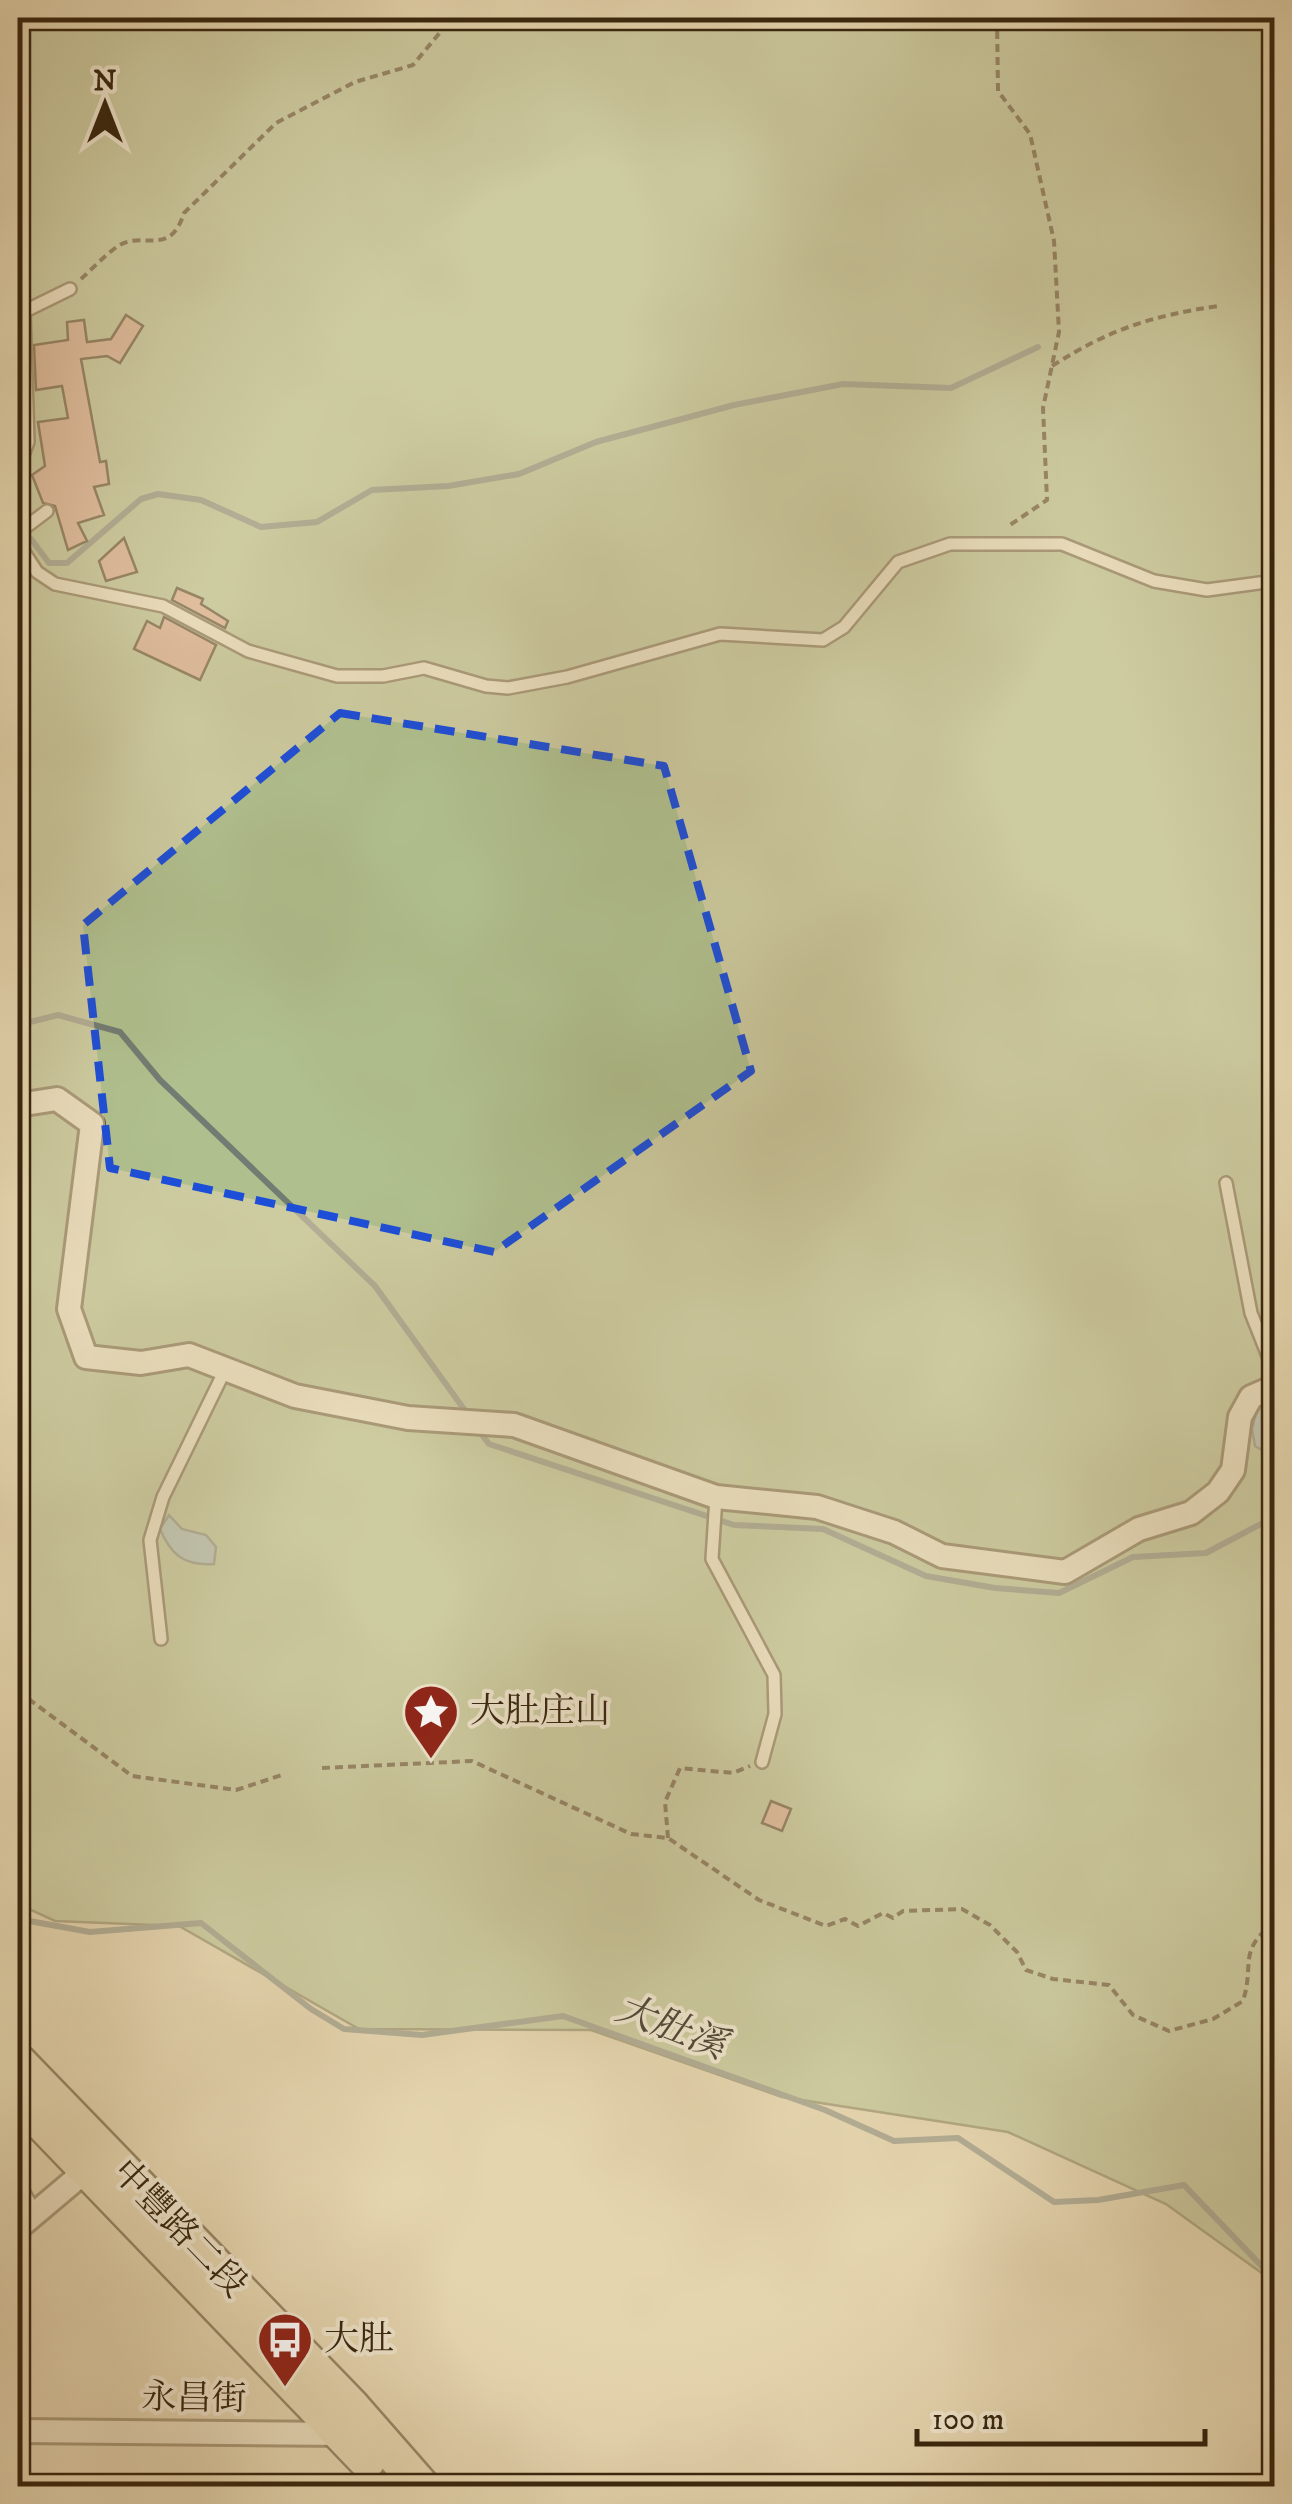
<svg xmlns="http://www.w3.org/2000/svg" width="1292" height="2504" viewBox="0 0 1292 2504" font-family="'IM FELL DW Pica','Noto Serif TC',serif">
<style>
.green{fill:#b0bf8e;stroke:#74724e;stroke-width:2.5}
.water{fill:#9bb6b6;stroke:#737c73;stroke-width:2.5}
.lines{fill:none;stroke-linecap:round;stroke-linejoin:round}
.stream{stroke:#737c73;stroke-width:6}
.building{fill:#d7a087;stroke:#38260e;stroke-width:2.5}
.lane-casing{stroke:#635236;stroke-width:16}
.street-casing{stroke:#635236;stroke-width:28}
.primary-casing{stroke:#38260e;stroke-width:40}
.path{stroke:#38260e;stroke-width:4;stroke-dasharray:8 5;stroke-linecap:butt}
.lane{stroke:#eee4cb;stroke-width:11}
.street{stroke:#eee4cb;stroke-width:22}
.primary{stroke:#e5d6af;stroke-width:35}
.marked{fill:none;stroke:#1d4ed8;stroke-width:8;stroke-dasharray:20 12;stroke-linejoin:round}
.labels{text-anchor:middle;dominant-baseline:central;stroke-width:8;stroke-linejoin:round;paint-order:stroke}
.poi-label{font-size:35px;fill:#38260e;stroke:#eee4cb;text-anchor:start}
.street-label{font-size:35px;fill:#38260e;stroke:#eee4cb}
.water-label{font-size:38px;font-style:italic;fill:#514a38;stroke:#eee4cb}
</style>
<rect width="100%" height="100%" fill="#e5d6af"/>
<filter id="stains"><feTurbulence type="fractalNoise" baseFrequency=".002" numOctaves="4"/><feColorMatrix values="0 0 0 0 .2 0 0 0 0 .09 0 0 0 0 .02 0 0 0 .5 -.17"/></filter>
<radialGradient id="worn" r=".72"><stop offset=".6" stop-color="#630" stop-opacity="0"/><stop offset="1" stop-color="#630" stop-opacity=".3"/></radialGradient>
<path class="green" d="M18,18H1274V2282L1166,2204L1008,2132L782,2097L591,2030L359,2029L179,1926L55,1921L18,1904Z"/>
<g class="water">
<path d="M1274,1397V1457L1255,1446L1252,1429L1257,1409Z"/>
<path d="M169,1515L182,1529L206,1535L216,1547L214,1564C184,1566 171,1555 160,1529Z"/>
</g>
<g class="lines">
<g class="stream">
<path d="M31,539L49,563H67L141,499L158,494L201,500L261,527L317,522L372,490L448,486L519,474L596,442L734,405L843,384L951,388L1038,347"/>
<path d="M18,1025L58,1015L120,1032L160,1080L375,1286L469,1416"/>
<path d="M479,1431L489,1444L734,1525L823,1529L926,1576L995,1588L1059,1593L1133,1557L1206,1553L1274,1517"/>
<path d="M18,1919L90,1932L201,1923L311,2009L344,2029L422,2035L563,2016L825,2110L894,2141L958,2138L1054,2202L1098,2200L1184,2185L1274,2279"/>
</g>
</g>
<g class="building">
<path d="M126,315L143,326L120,363L107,356L81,359L100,462L106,461L109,484L94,487L104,515L78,523L87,541L68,550L55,506L43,503L32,475L45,466L38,422L68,418L62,386L36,390L34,345L68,340L67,322L84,320L87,342L111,339Z"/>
<path d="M124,538L137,572L106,581L99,561Z"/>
<path d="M177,588L203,599L201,604L228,621L225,628L172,600Z"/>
<path d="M164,617L216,645L200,680L134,649L147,621L160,628Z"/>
<path d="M771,1801L791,1809L782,1831L762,1823Z"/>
</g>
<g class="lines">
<g class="lane-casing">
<g id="lane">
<path d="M21,313L70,289"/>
<path d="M18,468L28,442L24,312"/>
<path d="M18,533L47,511"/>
<path d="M18,543L37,572L55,584L163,606L248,651L337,676H383L424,668L486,686L508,688L567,677L720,634L823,640L844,627L898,562L950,544H1062L1154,581L1207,590L1274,581"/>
<path d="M1226,1183L1251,1313L1274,1371"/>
<path d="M716,1497L712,1559L774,1675L775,1714L762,1762"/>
<path d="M161,1639L150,1540L163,1497L226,1368"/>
<path d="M18,2182L36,2214"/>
</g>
</g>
<g class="street-casing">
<g id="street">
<path d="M18,1105L57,1099L92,1124L69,1309L86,1357L141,1363L189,1355L295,1396L408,1418L514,1425L716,1497L817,1507L894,1532L942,1556L1065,1572L1139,1529L1191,1513L1218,1492L1233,1470L1240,1417L1251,1397L1274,1387"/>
<path d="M18,2228L95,2163"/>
<path d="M18,2431L348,2434"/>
</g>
</g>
<g class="primary-casing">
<g id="primary">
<path d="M18,2062L351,2406L421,2486"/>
<path d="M18,2098L367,2461"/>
</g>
</g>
<g class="path">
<path d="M997,18L998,91L1030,134L1054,241L1059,332L1043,408L1047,500L1007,527"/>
<path d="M81,279C93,268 105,255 118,246C143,230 170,258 184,213L276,123L355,82L413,65L452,18"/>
<path d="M1052,366C1110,329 1151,316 1218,306"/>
<path d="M18,1691L132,1776L236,1790L282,1775"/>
<path d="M322,1768L472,1761L631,1834L668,1838L759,1900L826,1926L845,1919L858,1926L883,1913L893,1918L903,1911L962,1909L990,1925L1017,1952L1026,1970L1053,1979L1109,1985L1133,2015L1169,2031L1213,2019L1243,2001C1255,1963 1237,1951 1274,1923"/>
<path d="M668,1838L665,1802L680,1768L733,1773L750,1766"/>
</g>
<use href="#lane" class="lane"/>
<use href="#street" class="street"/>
<use href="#primary" class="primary"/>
</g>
<path d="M0 0H1292V2504H0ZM340,713L664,766L751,1071L494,1252L110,1168L83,925Z" fill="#e5d6af" fill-opacity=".55" fill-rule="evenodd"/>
<path class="marked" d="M340,713L664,766L751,1071L494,1252L110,1168L83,925Z"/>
<defs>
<g id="sight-pin" transform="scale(2.875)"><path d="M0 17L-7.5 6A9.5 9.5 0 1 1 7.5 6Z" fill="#8f2418" stroke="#eee4cb"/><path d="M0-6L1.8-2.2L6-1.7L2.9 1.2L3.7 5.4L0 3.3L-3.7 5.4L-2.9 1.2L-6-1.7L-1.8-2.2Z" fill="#fff"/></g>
<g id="bus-pin" transform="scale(2.875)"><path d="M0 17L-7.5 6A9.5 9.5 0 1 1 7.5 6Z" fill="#8f2418" stroke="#eee4cb"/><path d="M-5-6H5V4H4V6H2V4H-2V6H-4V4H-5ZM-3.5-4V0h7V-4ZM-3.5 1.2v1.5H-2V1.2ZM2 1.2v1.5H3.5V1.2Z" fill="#fff"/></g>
</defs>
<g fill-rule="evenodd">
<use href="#sight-pin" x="431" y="1712"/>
<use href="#bus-pin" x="285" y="2340"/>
</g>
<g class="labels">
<g class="poi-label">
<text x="470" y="1712">大肚庄山</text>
<text x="324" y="2340">大肚</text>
</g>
<g class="street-label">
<text transform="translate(179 2229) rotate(46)">中豐路二段</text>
<text transform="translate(194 2399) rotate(1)">永昌街</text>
</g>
<g class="water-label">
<text transform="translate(671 2028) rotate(21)">大肚溪</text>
</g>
</g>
<rect width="1292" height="2504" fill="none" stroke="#e5d6af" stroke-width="60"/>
<rect x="20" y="20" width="1252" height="2464" fill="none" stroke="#38260e" stroke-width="5"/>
<rect x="30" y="30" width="1232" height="2444" fill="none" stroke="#38260e" stroke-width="2.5"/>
<g transform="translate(105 105)" stroke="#eee4cb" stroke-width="8" paint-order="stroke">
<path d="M0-8L18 38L0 25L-18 38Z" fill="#38260e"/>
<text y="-15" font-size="28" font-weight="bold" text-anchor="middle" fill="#38260e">N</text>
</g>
<path d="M917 2429v15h288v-15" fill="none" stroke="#38260e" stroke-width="5"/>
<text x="932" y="2429" font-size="30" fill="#38260e" stroke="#eee4cb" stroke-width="8" paint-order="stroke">100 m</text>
<rect width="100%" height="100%" filter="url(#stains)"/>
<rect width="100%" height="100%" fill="url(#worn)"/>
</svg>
